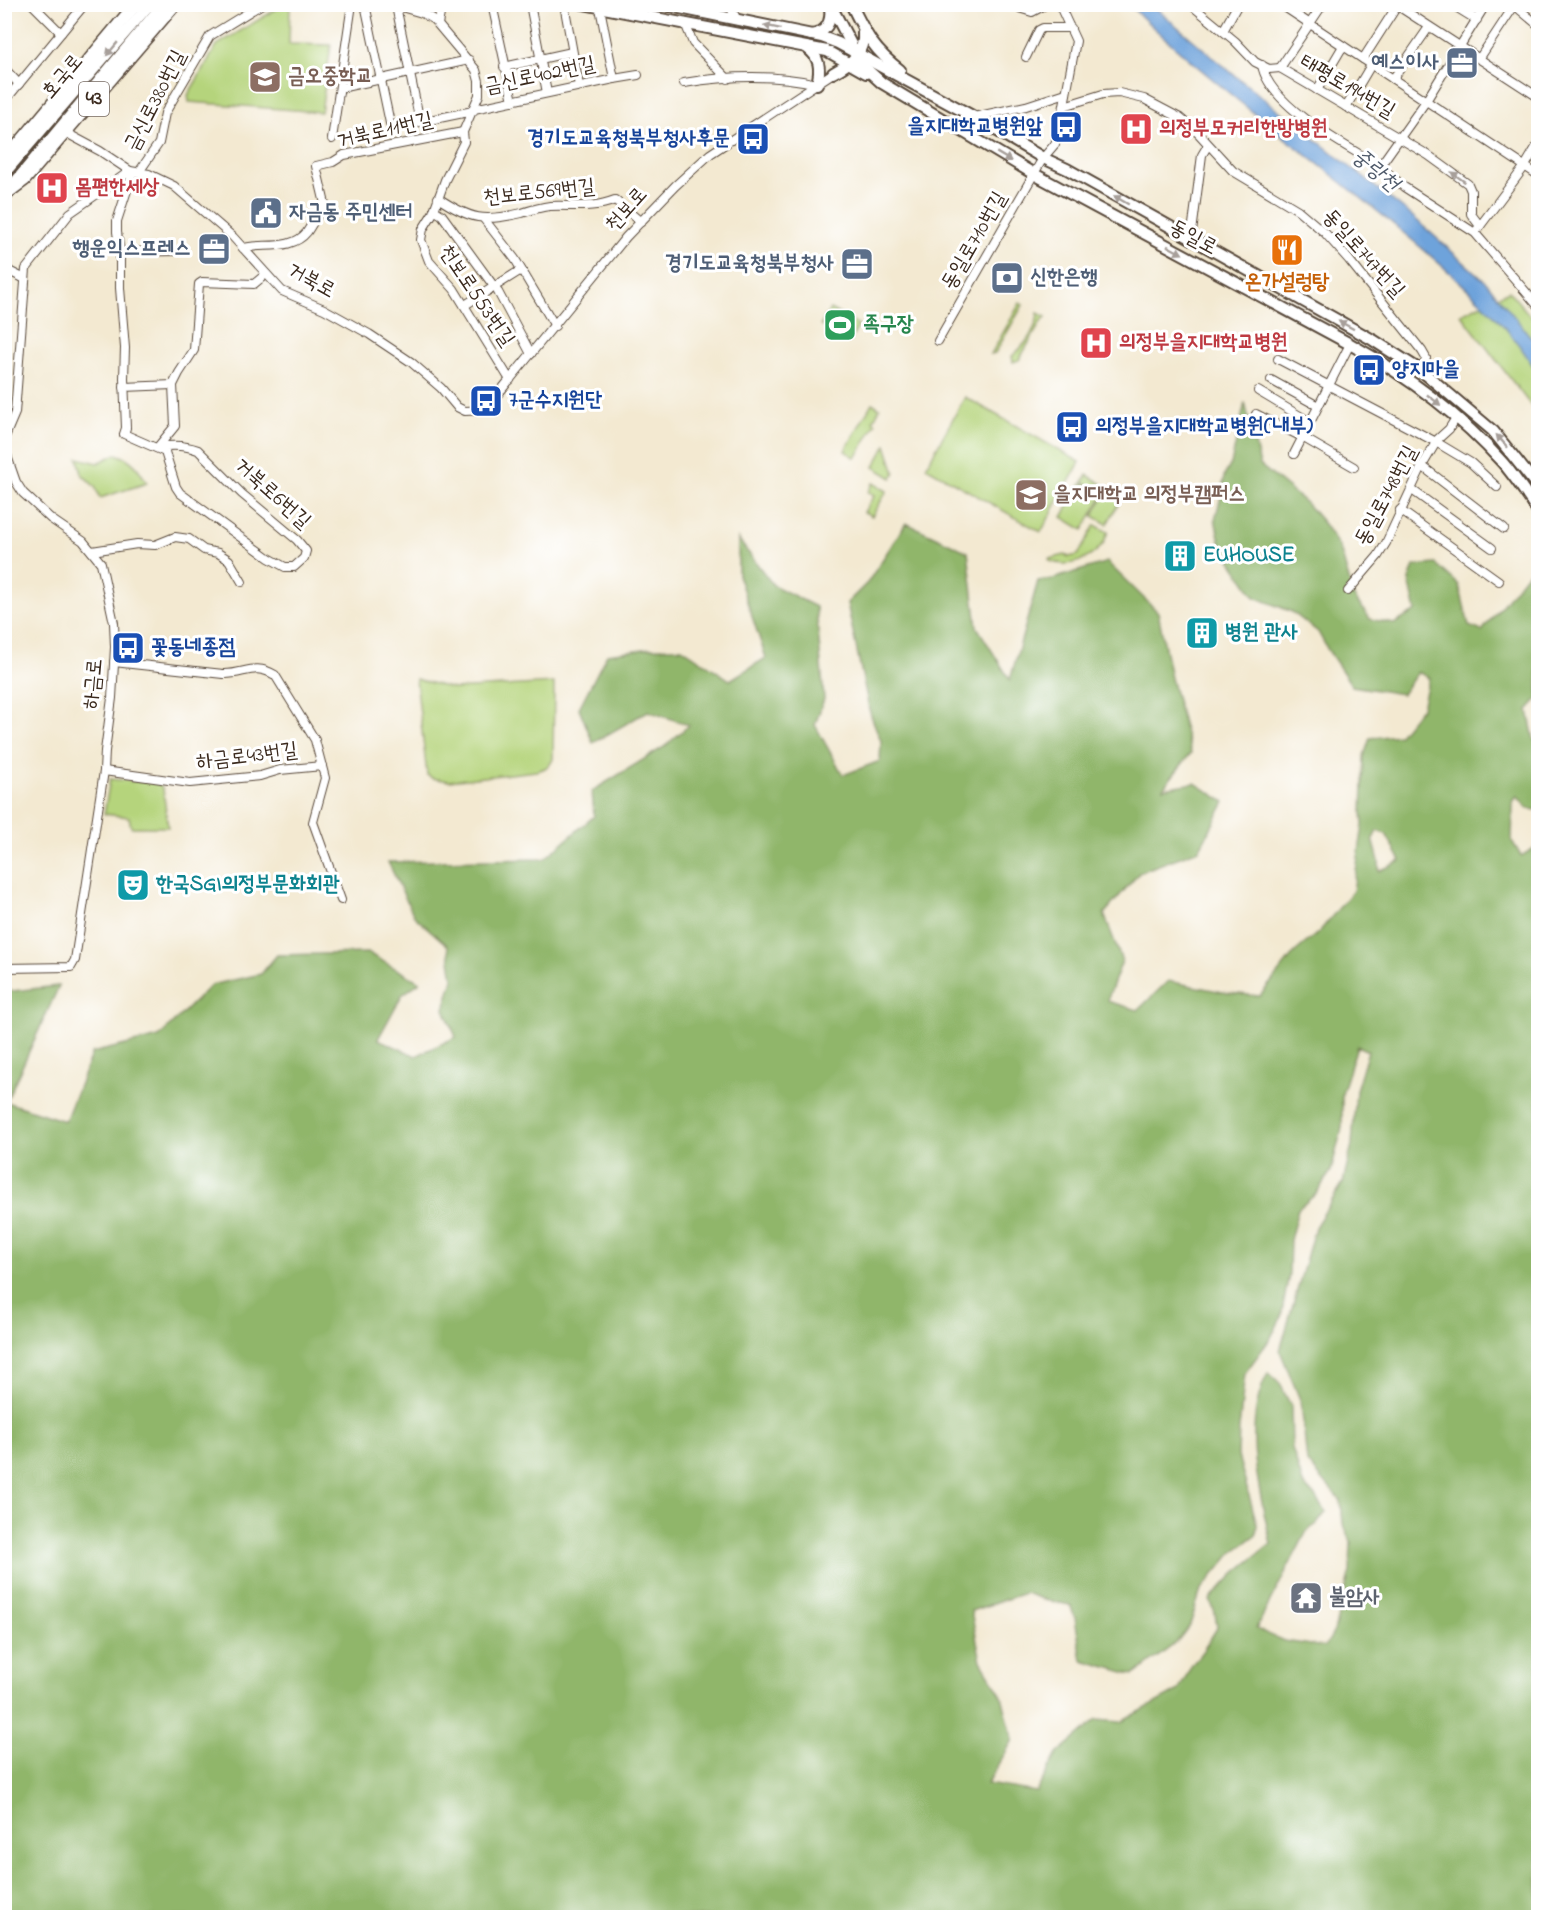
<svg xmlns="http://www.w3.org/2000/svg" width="1543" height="1922" viewBox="0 0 1543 1922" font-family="'Indie Flower','Poor Story',sans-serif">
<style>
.green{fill:#b5d47b;stroke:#787f4c;stroke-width:1.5}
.forest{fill:#90b66b;stroke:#667044;stroke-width:1.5;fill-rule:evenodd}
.water{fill:#6ea3db;stroke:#54667c;stroke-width:1.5}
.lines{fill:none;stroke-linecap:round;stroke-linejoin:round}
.street-casing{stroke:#574739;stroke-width:10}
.secondary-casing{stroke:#574739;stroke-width:14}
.primary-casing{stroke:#574739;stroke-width:15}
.street{stroke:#fff;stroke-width:8}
.secondary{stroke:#fff;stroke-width:10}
.primary{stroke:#fff;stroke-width:12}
.oneway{fill:#a79f9a}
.labels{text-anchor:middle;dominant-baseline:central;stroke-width:6;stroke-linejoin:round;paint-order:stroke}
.shield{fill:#fff;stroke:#766a62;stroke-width:1.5}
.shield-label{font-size:20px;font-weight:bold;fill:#3b2a1e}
.service-label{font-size:21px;font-weight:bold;fill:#4e5e75;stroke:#fff;text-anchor:end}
.street-label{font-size:21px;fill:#3b2a1e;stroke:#fff}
.education-label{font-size:21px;font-weight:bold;fill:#785e54;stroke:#fff;text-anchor:start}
.transit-label{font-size:21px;font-weight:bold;fill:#164399;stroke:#fff;text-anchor:start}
.health-label{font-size:21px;font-weight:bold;fill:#be3a42;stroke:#fff;text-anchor:start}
.food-label{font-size:21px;font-weight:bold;fill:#c56008;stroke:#fff}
.leisure-label{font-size:21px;font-weight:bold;fill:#27864d;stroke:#fff;text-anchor:start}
.culture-label{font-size:21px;font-weight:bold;fill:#0d838f;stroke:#fff;text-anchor:start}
.worship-label{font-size:21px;font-weight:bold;fill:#5b616d;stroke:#fff;text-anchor:start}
.water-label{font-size:22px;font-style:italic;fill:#4f5a6a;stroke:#fff}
</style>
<rect width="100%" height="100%" fill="#fff"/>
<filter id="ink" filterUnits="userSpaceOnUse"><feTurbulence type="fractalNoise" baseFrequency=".0167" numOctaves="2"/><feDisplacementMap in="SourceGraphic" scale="12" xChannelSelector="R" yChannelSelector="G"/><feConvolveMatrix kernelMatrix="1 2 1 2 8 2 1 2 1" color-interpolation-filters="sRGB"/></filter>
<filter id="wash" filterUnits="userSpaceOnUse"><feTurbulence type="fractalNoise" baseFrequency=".008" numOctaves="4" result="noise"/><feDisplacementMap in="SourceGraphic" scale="24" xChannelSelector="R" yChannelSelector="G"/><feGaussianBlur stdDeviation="1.35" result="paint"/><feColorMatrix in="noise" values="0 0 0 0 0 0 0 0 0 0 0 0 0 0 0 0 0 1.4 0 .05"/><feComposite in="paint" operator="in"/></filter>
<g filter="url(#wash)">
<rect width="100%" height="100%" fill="#f3e9d1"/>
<g class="green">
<path d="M283,5H290L289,44L331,45L321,112L189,102L188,95L217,45Z"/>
<path d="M1509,291L1538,325V415L1461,314Z"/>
<path d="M1020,303L1023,305L995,353L991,354Z"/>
<path d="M830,309L859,325L850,341L821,325Z"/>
<path d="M1038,313L1046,317L1041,322L1019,360L1013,362L1012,356C1025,346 1037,329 1038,313Z"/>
<path d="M965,397L1080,462L1041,532L926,467Z"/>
<path d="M872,403L880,408L873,421L876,423L856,458L845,451Z"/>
<path d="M886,445L895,473L892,478L874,467Z"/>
<path d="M116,454C133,459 139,469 147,483L100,498L95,487L82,474L78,458L98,463Z"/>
<path d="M1087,475L1123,496L1107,524L1093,516L1105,494L1083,482Z"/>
<path d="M873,483L887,491L872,516L864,512L874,496L868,492Z"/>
<path d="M1082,483L1103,495L1083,530L1062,517Z"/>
<path d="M1095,525L1108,532C1105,537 1106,541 1102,545C1090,560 1068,569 1050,561L1049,559L1065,555L1069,557L1078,555Z"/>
<path d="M416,679L454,689L554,683L553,759C550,767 544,769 536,771L449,781L432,778L427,775Z"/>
<path d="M110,779L158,783L163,789L168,827H131L129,817L104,814Z"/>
</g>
<path class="forest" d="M1245,403L1260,465L1306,503L1324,524L1340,548L1354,597L1370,619L1394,624L1416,611L1409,580L1414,566L1436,564L1459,585L1469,626L1482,631L1528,572L1538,580V699L1528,710L1534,740L1538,743V810L1528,809L1517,796L1513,802L1512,841L1521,856L1538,846V902L1536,907L1538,910V938L1536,943L1538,944V1917H5L4,992L59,986L6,1102L65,1121L92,1053L159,1037L211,985L261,974L277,955L368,953L420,982L402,995L378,1039L416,1056L456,1037L444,1009L453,979L448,946L414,916L388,862L544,859L594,816L592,791L664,747L689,725L648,711L593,743L579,708L607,654L651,648H682L730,680L766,658L738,575V539L773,585L816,607L824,699L815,725L843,775L880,761L881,741L870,713L847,603L868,582L906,523L968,552L977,627L1010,680L1038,581L1053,579L1107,562L1158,612L1171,678L1191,753L1163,788L1195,783L1225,802L1199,850L1140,872L1104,914L1122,961L1107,1001L1138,1010L1168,981L1228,993L1260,996L1295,952L1320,931L1353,891L1363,825L1362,812L1364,756L1370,738L1399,735L1422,707L1429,678L1418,672L1402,694L1352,686L1328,650L1318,632L1292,612L1255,597L1221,546L1215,519L1222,493L1224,476L1231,464ZM1377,831L1386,834L1401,861L1379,871V861L1373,839ZM1357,1046L1368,1051L1356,1090L1352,1145L1343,1183L1315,1227L1280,1351L1301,1402L1307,1462L1341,1501L1343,1524L1351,1541L1350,1572L1334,1631L1325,1647L1284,1641L1256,1629L1307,1531L1317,1524L1326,1512L1318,1500L1303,1484L1292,1448L1291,1406L1280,1384L1268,1373C1241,1423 1259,1491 1271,1544L1235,1573L1210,1600L1215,1613L1217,1628L1204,1649L1192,1665L1179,1690L1121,1722L1097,1720L1057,1754L1036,1792L987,1784L1013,1740L1002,1696L981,1661L971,1611L1025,1593L1045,1600L1070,1605L1075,1618L1082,1660L1134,1675L1176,1643L1190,1625L1201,1590L1232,1553L1256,1535L1257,1524L1238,1456L1239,1429L1245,1373L1270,1339L1281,1318L1289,1274L1290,1240L1298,1209L1316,1194L1331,1171L1342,1128V1094Z"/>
<path class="water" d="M1129,5H1152L1233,74L1411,215L1488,284L1538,346V375C1517,335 1483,303 1450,273C1410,237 1369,204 1327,171C1259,118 1191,64 1129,5Z"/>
</g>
<g filter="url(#ink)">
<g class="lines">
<g class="street-casing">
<g id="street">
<path d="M32,4L61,33"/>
<path d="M365,4L391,128L473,111"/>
<path d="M391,4L422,13L434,20L476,70L479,81V95L463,132L464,142L445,180L433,213L423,229L421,240L429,261L454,289L510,380"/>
<path d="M492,4L513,101"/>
<path d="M530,4L547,93"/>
<path d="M564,4L579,86"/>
<path d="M729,4L737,20"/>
<path d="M980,4H993"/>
<path d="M1006,4L1032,12L1047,4"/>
<path d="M1190,4L1235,41L1255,62L1269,69L1280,68"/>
<path d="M1280,4L1538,175"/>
<path d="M1395,4L1538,97"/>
<path d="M1451,4L1477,20"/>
<path d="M1486,4L1426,101L1380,166L1404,187L1475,233L1538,306"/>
<path d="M1513,4L1538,25"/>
<path d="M396,6L420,122"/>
<path d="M685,23L693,43L728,79"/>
<path d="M438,24L442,4"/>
<path d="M1223,31L1238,4"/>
<path d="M1026,57L1039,30L1043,28H1071"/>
<path d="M1363,59L1397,6"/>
<path d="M1479,59L1514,6"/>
<path d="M1262,65C1269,106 1346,146 1380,166"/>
<path d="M504,67L572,52"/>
<path d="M4,68L19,84"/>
<path d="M1280,68L1428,155L1468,184L1471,191V214L1480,226"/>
<path d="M1280,68L1323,4"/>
<path d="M614,79L638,75"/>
<path d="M1393,79L1429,27"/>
<path d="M684,83C727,76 774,74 817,84"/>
<path d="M340,88L469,60"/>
<path d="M1317,90L1343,46"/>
<path d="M4,102L85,4"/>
<path d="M1064,106L1103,94L1119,93L1144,99L1180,118L1199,134L1233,171L1298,210L1325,233L1349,260L1422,351L1426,358L1423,372"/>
<path d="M1346,107L1371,65"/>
<path d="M474,109L614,79L600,8"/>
<path d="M974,117L1026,106L1066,93"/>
<path d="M68,130L72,136L100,151L130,171L149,174L174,186L233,237L282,291L324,309L369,334L411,362L441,388L457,407L465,411L485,410L626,237L675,186L710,154L833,73"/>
<path d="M332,139L352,4"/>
<path d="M133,172L117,221V232L120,252V288L125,348L124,378L126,428L124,434L165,452L166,446C177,445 188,446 198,450L242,494L297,540L306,551L304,558L294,567H285L269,558L180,493L176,487L165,452"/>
<path d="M139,172L159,143L165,113L210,36L262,4"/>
<path d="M438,198C471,220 484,222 522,213C531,210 541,207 550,206C573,205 593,209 615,200L641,222"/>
<path d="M434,210L442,215L498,292L531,354"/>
<path d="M484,219L515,259L555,326"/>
<path d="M1477,230L1525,166L1538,144"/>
<path d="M1191,240L1202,155L1208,145"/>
<path d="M243,248C264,243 292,251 307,232C313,223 318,213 325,204L316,166L333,162L344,155L463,132"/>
<path d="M120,252L178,251"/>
<path d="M4,266L11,272L25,279"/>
<path d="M465,305L521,270"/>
<path d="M938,341L1043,158L1055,144L1059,132L1076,41L1059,4"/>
<path d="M1278,359L1436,442L1471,463L1497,487"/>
<path d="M1271,380L1318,406"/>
<path d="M124,387L173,385"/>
<path d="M1258,391L1310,422"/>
<path d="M1256,414L1302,437L1354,467"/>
<path d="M4,439L15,413L26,269L70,213L130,171"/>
<path d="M4,440L8,459L16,482L23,493L51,519L83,541L101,563L114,623L115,647L112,698L105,751L104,771L75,960L71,967L4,968"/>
<path d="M157,448L175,426L173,385L179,373L194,350L199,284L202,282L254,284L266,274"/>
<path d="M1294,454L1350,344"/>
<path d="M1422,466L1504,529"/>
<path d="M1412,490L1492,548"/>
<path d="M1400,510L1499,581"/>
<path d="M92,551L137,544L155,545L175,537L189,539L204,550L218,553L229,560L242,582"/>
<path d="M1348,591L1378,556L1386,543L1422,466L1438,439L1449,429L1456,418"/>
<path d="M114,662L223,674C244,675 254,662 275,675L315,740L325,778L313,822L341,900"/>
<path d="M104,771L190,783L260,776L280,770L322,766"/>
</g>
</g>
<g class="secondary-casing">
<g id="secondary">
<path d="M583,4L827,51L866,73"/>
<path d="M660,4L822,37L838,43L974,117L1043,158L1067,169L1373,340L1423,372L1493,431L1538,487"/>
<path d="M830,4L862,65L882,83L1034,174L1350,344C1406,375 1460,415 1503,463C1516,478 1527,495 1538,511"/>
<path d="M851,4C866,34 872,49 900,70"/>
<path d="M811,35C826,33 832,22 830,8"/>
<path d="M807,48C820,57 821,69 817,84"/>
<path d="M833,73C851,63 865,54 863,32"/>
<path d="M4,174L150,4"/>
<path d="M11,187L163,4"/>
</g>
</g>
<g class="primary-casing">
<g id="primary">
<path d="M4,162L136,4"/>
<path d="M4,195L24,180L175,4"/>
</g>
</g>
<use href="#street" class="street"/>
<use href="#secondary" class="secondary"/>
<use href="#primary" class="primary"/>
</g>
<defs><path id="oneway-solid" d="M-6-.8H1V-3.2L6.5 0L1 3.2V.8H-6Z" transform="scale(1.5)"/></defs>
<g class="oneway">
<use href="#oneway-solid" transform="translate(772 27) rotate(-168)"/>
<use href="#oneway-solid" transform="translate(112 49) rotate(130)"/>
<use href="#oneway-solid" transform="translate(1004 157) rotate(31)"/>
<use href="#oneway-solid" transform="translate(1458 177) rotate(-144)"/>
<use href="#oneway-solid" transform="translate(1121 200) rotate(-150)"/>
<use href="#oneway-solid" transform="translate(1175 250) rotate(28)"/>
<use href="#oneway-solid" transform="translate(1346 325) rotate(-152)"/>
<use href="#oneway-solid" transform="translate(1434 400) rotate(38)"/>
<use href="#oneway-solid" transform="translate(1502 441) rotate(-132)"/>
</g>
</g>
<defs>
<g id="office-square" transform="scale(1.725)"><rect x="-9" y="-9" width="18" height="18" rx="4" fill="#5c6f8a" stroke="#fff"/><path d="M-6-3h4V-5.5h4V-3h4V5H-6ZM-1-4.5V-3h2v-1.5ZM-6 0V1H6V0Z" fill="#fff"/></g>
<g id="school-square" transform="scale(1.725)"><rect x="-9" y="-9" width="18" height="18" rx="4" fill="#8d6e63" stroke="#fff"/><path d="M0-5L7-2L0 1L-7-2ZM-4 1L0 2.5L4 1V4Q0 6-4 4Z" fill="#fff"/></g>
<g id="bus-square" transform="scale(1.725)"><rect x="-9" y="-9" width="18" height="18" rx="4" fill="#1a4fb4" stroke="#fff"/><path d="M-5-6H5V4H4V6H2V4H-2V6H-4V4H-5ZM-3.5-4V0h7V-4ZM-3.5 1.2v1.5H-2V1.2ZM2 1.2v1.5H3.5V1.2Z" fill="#fff"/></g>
<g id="hospital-square" transform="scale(1.725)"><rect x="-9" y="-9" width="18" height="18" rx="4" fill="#e0444e" stroke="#fff"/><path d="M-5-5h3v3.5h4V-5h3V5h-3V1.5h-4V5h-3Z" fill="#fff"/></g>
<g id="civic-square" transform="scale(1.725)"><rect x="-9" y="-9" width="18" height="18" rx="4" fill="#5c6f8a" stroke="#fff"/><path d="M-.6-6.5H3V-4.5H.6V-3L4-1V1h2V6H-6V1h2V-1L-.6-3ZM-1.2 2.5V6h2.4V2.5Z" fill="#fff"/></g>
<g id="restaurant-square" transform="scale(1.725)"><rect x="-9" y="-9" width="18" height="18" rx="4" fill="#e8710a" stroke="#fff"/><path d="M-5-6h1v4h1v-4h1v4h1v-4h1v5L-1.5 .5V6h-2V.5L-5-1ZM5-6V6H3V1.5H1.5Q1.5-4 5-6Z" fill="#fff"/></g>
<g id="bank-square" transform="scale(1.725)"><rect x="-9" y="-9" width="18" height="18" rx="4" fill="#5c6f8a" stroke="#fff"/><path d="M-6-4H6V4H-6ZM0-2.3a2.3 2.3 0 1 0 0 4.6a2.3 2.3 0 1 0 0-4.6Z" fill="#fff"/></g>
<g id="stadium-square" transform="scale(1.725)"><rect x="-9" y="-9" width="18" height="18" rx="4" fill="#2e9e5b" stroke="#fff"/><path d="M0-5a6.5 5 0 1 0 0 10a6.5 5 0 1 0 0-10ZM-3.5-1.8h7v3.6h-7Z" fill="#fff"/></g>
<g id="university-square" transform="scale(1.725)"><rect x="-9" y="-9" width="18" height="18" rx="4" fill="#8d6e63" stroke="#fff"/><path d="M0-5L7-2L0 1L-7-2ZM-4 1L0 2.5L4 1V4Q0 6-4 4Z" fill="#fff"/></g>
<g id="building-square" transform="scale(1.725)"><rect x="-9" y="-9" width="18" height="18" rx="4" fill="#0f9aa8" stroke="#fff"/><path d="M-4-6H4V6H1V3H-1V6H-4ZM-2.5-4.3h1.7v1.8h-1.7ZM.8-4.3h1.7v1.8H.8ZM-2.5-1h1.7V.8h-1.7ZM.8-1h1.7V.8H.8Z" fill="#fff"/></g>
<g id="theatre-square" transform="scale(1.725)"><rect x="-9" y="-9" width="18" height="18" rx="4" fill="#0f9aa8" stroke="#fff"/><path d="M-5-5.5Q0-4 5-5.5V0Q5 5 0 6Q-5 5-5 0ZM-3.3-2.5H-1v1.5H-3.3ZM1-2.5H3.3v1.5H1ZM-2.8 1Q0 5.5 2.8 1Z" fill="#fff"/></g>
<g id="temple-square" transform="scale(1.725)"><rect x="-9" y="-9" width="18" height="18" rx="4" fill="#6b7280" stroke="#fff"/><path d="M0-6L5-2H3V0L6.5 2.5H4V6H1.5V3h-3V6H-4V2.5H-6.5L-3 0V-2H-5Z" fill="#fff"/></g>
</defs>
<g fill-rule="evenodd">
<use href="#office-square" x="1462" y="63"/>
<use href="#school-square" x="265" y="77"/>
<use href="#bus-square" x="1066" y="127"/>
<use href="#hospital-square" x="1136" y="129"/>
<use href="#bus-square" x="753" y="139"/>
<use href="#hospital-square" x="52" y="188"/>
<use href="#civic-square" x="266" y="213"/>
<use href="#office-square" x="214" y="249"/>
<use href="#restaurant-square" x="1287" y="250"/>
<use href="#office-square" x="857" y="264"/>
<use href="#bank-square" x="1007" y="278"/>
<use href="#stadium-square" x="840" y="325"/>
<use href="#hospital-square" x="1096" y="343"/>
<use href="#bus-square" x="1369" y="370"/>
<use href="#bus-square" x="486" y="401"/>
<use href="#bus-square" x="1072" y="427"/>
<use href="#university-square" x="1031" y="495"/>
<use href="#building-square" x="1180" y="556"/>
<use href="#building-square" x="1202" y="633"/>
<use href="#bus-square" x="128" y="648"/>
<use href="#theatre-square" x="133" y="885"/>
<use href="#temple-square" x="1306" y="1598"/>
</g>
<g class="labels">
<rect class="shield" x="79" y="82" width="30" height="34" rx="4.5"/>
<g class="shield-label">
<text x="94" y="99">43</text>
</g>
<g class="service-label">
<text x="1439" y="63">예스이사</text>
<text x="289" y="213" text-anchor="start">자금동 주민센터</text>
<text x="191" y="249">행운익스프레스</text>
<text x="834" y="264">경기도교육청북부청사</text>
<text x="1030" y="278" text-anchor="start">신한은행</text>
</g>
<g class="street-label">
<text transform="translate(540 76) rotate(-12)">금신로402번길</text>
<text transform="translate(63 77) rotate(-50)">호국로</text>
<text transform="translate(1347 87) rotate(30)">태평로194번길</text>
<text transform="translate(156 101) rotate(-63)">금신로380번길</text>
<text transform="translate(385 131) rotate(-13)">거북로11번길</text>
<text transform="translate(539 193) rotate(-6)">천보로569번길</text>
<text transform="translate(627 210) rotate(-48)">천보로</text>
<text transform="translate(1193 238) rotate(28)">동일로</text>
<text transform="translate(975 241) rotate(-60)">동일로710번길</text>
<text transform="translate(1363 254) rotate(48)">동일로747번길</text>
<text transform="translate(311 281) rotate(29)">거북로</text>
<text transform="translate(476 296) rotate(56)">천보로553번길</text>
<text transform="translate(272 494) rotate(42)">거북로6번길</text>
<text transform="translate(1387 496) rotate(-62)">동일로748번길</text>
<text transform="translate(94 684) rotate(-85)">하금로</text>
<text transform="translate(247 757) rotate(-7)">하금로43번길</text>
</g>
<g class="education-label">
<text x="288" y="77">금오중학교</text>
<text x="1054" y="495">을지대학교 의정부캠퍼스</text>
</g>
<g class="transit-label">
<text x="1043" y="127" text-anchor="end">을지대학교병원앞</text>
<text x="730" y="139" text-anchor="end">경기도교육청북부청사후문</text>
<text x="1392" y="370">양지마을</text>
<text x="509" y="401">7군수지원단</text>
<text x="1095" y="427">의정부을지대학교병원(내부)</text>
<text x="151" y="648">꽃동네종점</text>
</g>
<g class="health-label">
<text x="1159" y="129">의정부모커리한방병원</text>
<text x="75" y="188">몸편한세상</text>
<text x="1119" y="343">의정부을지대학교병원</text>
</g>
<g class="food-label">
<text x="1287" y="283">온가설렁탕</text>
</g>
<g class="leisure-label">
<text x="863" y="325">족구장</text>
</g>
<g class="culture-label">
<text x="1203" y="556">EUHOUSE</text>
<text x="1225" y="633">병원 관사</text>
<text x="156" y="885">한국SGI의정부문화회관</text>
</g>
<g class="worship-label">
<text x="1329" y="1598">불암사</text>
</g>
<g class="water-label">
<text transform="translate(1375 171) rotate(40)">중랑천</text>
</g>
</g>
<rect width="1543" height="1922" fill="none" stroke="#fff" stroke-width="24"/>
</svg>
